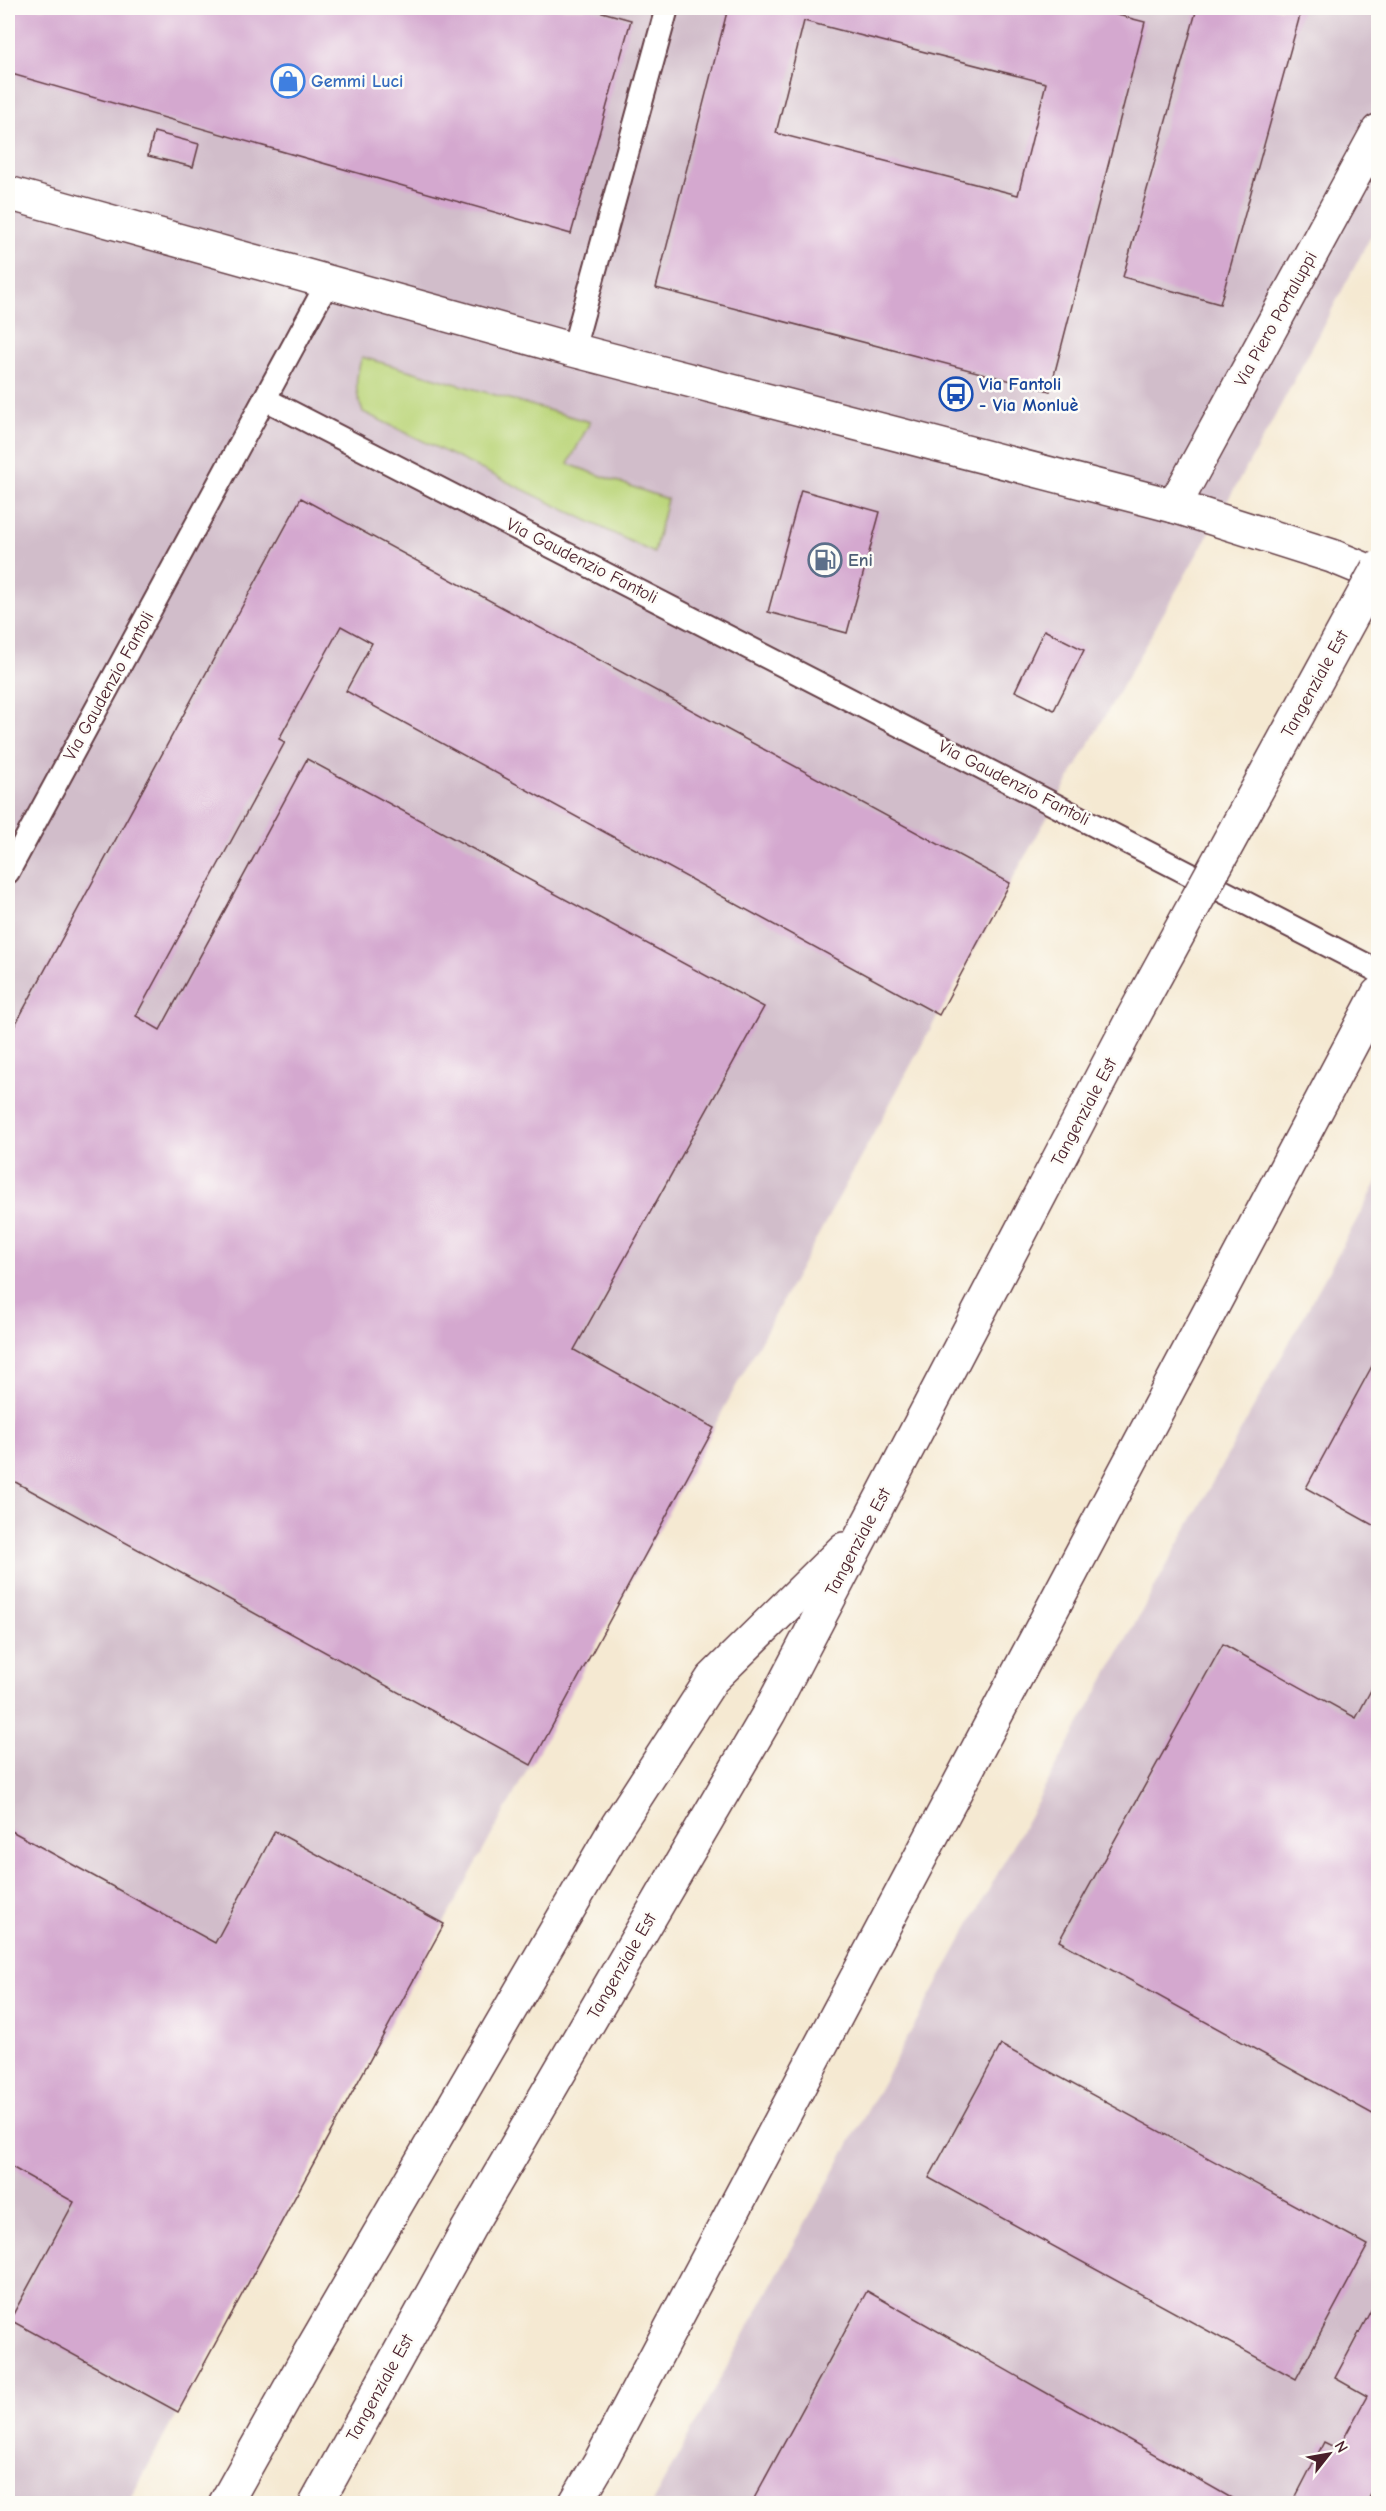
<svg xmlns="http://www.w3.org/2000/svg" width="1386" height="2511" viewBox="0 0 1386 2511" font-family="'Comic Neue',sans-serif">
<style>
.industrial{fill:#d1bdca}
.green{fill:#bcd67c;stroke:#837a54;stroke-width:1.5}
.building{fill:#d4a8cf;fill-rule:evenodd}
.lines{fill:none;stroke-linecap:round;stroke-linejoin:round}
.lane-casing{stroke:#643d44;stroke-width:26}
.street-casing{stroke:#643d44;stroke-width:36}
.highway-casing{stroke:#643d44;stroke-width:36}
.lane{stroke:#fff;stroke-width:22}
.street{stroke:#fff;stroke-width:33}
.highway{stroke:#fff;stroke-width:33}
.highway-bridge-casing{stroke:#643d44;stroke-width:36;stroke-linecap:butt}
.highway-bridge{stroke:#fff;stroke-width:33}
.labels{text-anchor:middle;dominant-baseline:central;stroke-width:5;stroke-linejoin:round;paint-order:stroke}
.shop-label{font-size:18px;font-weight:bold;fill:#366cbe;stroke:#fdfcf7;text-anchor:start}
.street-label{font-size:18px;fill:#4a1f2b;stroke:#fdfcf7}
.transit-label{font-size:18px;font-weight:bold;fill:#164399;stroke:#fdfcf7;text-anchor:start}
.service-label{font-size:18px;font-weight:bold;fill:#4e5e75;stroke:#fdfcf7;text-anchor:start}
</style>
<rect width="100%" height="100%" fill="#fdfcf7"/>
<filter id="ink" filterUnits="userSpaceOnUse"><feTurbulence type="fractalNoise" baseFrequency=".0167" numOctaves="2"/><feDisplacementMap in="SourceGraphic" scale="12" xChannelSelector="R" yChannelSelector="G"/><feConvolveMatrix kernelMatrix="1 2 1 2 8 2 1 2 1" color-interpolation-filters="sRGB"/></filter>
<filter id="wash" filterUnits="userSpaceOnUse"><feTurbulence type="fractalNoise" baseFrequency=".008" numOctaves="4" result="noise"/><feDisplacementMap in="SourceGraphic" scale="24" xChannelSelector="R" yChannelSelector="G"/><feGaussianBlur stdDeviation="1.35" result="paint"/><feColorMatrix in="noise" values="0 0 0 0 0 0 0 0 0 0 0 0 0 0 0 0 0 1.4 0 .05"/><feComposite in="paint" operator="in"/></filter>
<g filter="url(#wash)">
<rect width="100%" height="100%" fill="#f5e9d2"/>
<g class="industrial">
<path d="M8,8H1378V223L1266,433L1010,883L128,2503L8,2504Z"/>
<path d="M1378,1181V2503H652Z"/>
</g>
<path class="green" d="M362,357L590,422L568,464L667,499L654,553L363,412C354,391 355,378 362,357Z"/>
<g id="blocks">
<g class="building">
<path d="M8,8H588L631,20L571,234L8,73Z"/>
<path d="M728,8H1090L1145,22L1050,391L656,288ZM804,21L1046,83L1018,195L776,133Z"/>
<path d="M1197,8H1302L1220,304L1123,277Z"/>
<path d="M154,132L199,144L193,167L148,156Z"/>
<path d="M801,490L880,512L847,633L768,612Z"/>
<path d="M301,498L1010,883L939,1015L346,691L372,643L341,626L279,739L285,742L136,1016L160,1030L307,759L764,1007L574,1350L714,1428L531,1765L8,1478V1038Z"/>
<path d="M1044,630L1084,650L1054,710L1015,691Z"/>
<path d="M1378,1355V1528L1306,1488Z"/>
<path d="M1223,1644L1356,1718L1378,1677V2117L1059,1941Z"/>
<path d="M8,1829L215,1943L275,1831L444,1924L178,2412L10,2320L74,2202L8,2165Z"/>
<path d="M1001,2045L1368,2245L1296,2379L929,2178Z"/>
<path d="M867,2291L1242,2504H751Z"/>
<path d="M1378,2297V2481L1366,2504H1295L1293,2502L1324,2442L1338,2449L1367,2396L1335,2378Z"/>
</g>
</g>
</g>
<g filter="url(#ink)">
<use href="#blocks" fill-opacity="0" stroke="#643d44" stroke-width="1.5"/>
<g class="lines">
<g class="lane-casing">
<g id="lane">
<path d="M573,350L667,8"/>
<path d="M265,399L1378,971"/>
<path d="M8,872L328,282"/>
</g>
</g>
<g class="street-casing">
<g id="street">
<path d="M8,193L573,350L1174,506L1332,556L1378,575"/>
<path d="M1174,506L1378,131"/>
</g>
</g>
<g class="highway-casing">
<g id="highway">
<path d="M225,2504L308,2356L617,1826L712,1679L844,1549"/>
<path d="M316,2504L468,2229L769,1713L1131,1021"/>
<path d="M575,2504L601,2460L1378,994"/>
</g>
</g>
<use href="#lane" class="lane"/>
<use href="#street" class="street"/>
<use href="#highway" class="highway"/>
<g class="highway-bridge-casing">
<path id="highway-bridge" d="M1131,1021L1378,568"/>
</g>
<use href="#highway-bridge" class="highway-bridge"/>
</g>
</g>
<defs>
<g id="shop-ring" transform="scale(1.725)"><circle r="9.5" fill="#fdfcf7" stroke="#3f7fe0" stroke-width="1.5"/><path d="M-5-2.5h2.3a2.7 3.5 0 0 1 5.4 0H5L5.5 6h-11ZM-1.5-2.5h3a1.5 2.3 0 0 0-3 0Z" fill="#3f7fe0"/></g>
<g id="bus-ring" transform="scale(1.725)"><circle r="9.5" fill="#fdfcf7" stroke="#1a4fb4" stroke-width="1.5"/><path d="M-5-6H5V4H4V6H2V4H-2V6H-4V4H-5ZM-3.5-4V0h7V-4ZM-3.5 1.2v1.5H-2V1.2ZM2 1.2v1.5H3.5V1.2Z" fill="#1a4fb4"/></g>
<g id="fuel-ring" transform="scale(1.725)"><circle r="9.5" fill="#fdfcf7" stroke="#5c6f8a" stroke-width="1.5"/><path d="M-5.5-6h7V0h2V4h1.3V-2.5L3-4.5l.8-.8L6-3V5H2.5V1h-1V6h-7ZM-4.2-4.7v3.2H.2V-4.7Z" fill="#5c6f8a"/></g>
</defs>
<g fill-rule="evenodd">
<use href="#shop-ring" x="288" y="81"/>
<use href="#bus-ring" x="956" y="394"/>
<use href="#fuel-ring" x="825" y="560"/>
</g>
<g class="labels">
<g class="shop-label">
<text x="311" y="81">Gemmi Luci</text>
</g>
<g class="street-label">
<text transform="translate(1276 319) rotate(-61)">Via Piero Portaluppi</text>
<text transform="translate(582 561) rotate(27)">Via Gaudenzio Fantoli</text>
<text transform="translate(1315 684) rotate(-61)">Tangenziale Est</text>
<text transform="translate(109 686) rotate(-61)">Via Gaudenzio Fantoli</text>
<text transform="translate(1014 783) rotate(27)">Via Gaudenzio Fantoli</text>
<text transform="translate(1084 1112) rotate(-62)">Tangenziale Est</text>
<text transform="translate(858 1542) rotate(-62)">Tangenziale Est</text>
<text transform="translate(622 1966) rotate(-60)">Tangenziale Est</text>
<text transform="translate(380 2388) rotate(-61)">Tangenziale Est</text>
</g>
<g class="transit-label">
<text x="979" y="384">Via Fantoli<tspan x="979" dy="21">- Via Monluè</tspan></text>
</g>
<g class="service-label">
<text x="848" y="560">Eni</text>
</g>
</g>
<rect width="1386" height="2511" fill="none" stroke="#fdfcf7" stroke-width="30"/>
<g transform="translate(1329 2454) rotate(59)" stroke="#fdfcf7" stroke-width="4.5" paint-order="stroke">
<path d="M0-4.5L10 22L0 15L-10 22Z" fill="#4a1f2b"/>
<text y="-9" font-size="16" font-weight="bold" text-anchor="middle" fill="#4a1f2b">N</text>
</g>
</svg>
